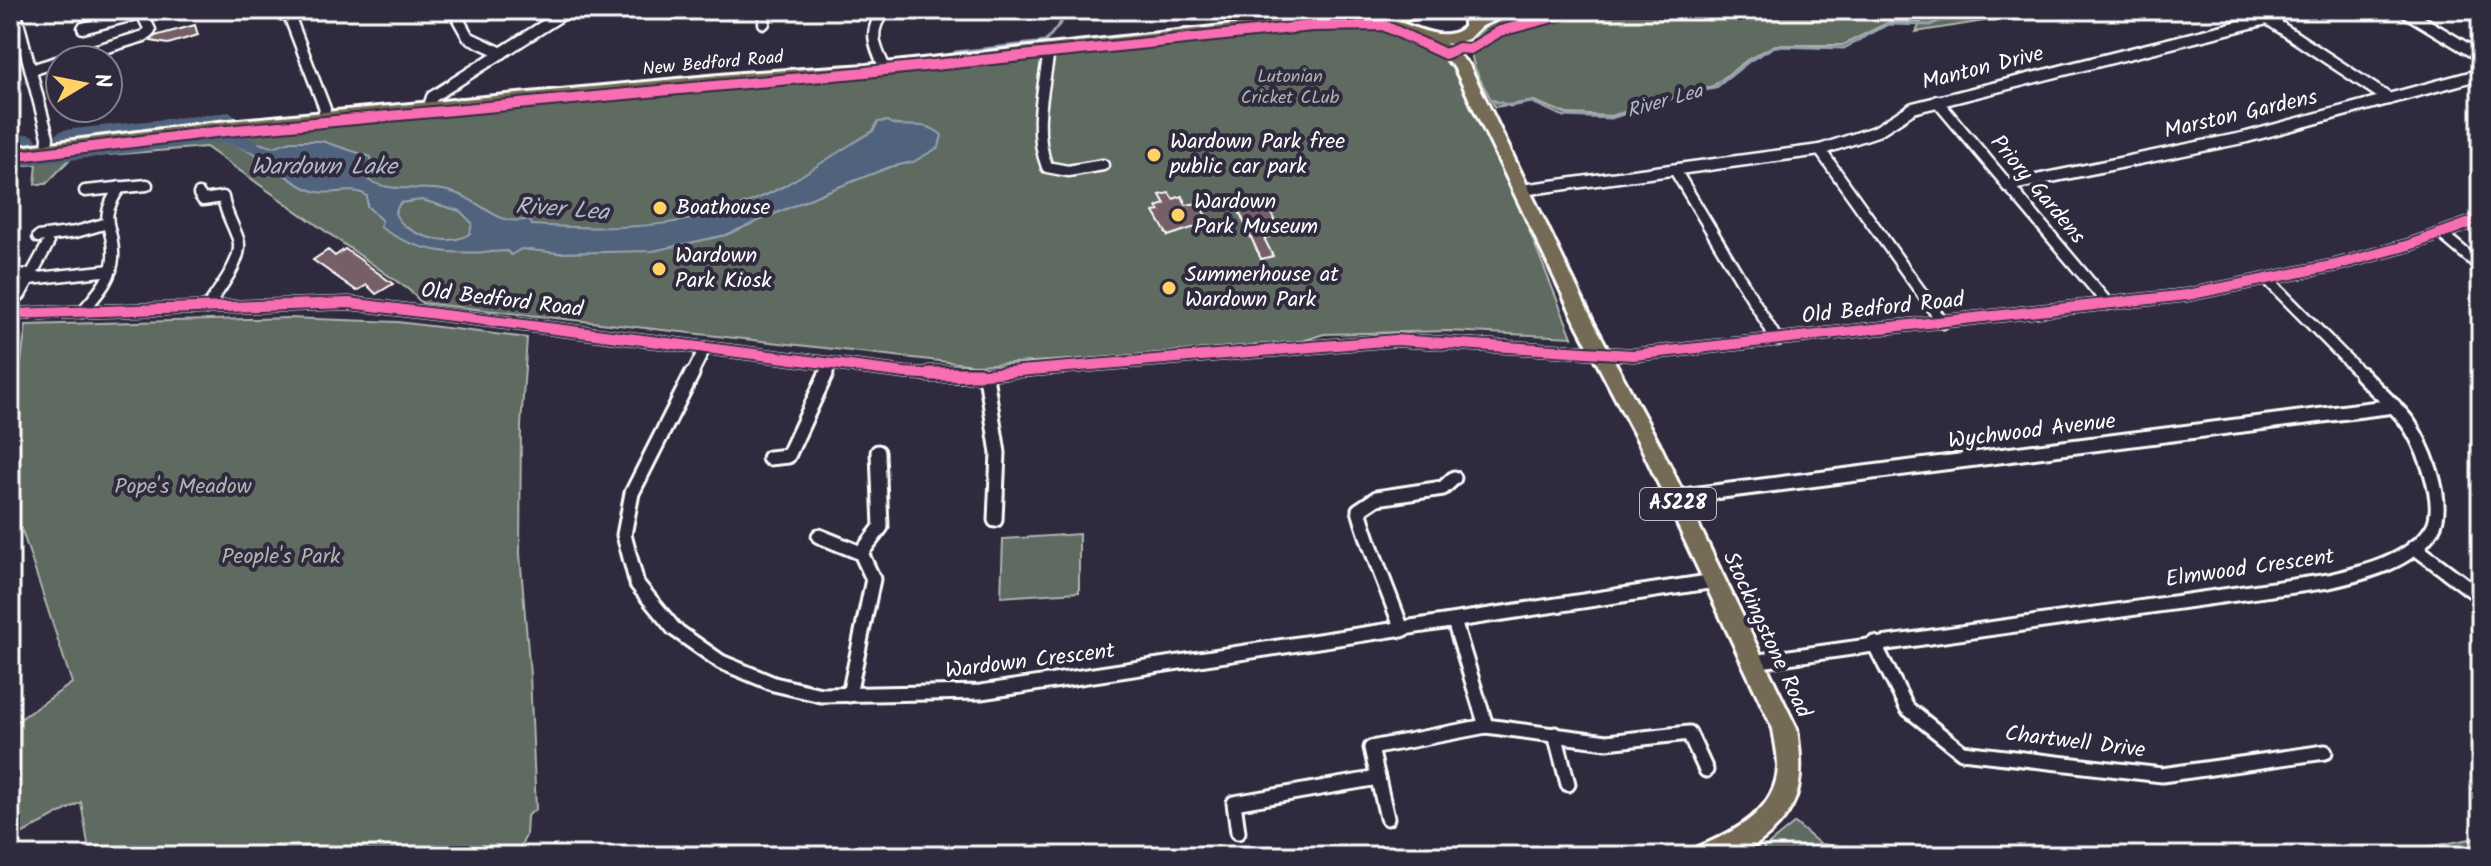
<svg xmlns="http://www.w3.org/2000/svg" width="2491" height="866" viewBox="0 0 2491 866" font-family="Kalam,sans-serif">
<style>
.green{fill:#5e6b61;stroke:#aeb5b0;stroke-width:2}
.water{fill:#51647c;stroke:#97a2b0;stroke-width:2;fill-rule:evenodd}
.lines{fill:none;stroke-linecap:round;stroke-linejoin:round}
.stream{stroke:#97a2b0;stroke-width:3}
.river{fill:#51647c;fill-rule:evenodd}
.building{fill:#765e66;stroke:#fff;stroke-width:2}
.minor-far1-casing{stroke:#fff;stroke-width:15}
.minor-casing{stroke:#fff;stroke-width:19}
.primary-casing{stroke:#fff;stroke-width:6}
.trunk-casing{stroke:#fff;stroke-width:6}
.minor-far1{stroke:#2f2a3d;stroke-width:10}
.minor{stroke:#2f2a3d;stroke-width:13}
.primary{fill:#746b55;fill-rule:evenodd}
.trunk{fill:#746b55;fill-rule:evenodd}
.cycleway-far1-casing{stroke:#2f2a3d;stroke-width:14}
.cycleway-casing{stroke:#2f2a3d;stroke-width:18}
.cycleway-far1{stroke:#f96db3;stroke-width:10}
.cycleway{stroke:#f96db3;stroke-width:13}
.poi-dot{fill:#ffd166;stroke:#2f2a3d;stroke-width:3}
.labels{text-anchor:middle;dominant-baseline:central;stroke-width:8;stroke-linejoin:round;paint-order:stroke}
.far-street-label{font-size:18px;fill:#fff;stroke:#2f2a3d}
.far-park-label{font-size:18px;fill:#aeb5b0;stroke:#2f2a3d}
.far-water-label{font-size:20px;font-style:italic;fill:#b1b9c4;stroke:#2f2a3d}
.shield{fill:#2f2a3d;stroke:#c1bfc5;stroke-width:2}
.shield-label{font-size:20px;font-weight:bold;fill:#fff}
.street-label{font-size:22px;fill:#fff;stroke:#2f2a3d}
.poi-label{font-size:22px;fill:#fff;stroke:#2f2a3d;text-anchor:start}
.park-label{font-size:22px;fill:#aeb5b0;stroke:#2f2a3d}
.water-label{font-size:24px;font-style:italic;fill:#b1b9c4;stroke:#2f2a3d}
</style>
<rect width="100%" height="100%" fill="#2f2a3d"/>
<filter id="ink" filterUnits="userSpaceOnUse"><feTurbulence type="fractalNoise" baseFrequency=".0125" numOctaves="2"/><feDisplacementMap in="SourceGraphic" scale="16" xChannelSelector="R" yChannelSelector="G"/><feConvolveMatrix kernelMatrix="1 2 1 2 8 2 1 2 1" color-interpolation-filters="sRGB"/></filter>
<g filter="url(#ink)">
<g class="green">
<path d="M1549,10H2053L1916,32L1921,22H1889L1843,45H1775L1747,60L1713,86L1611,116L1567,114L1534,101L1495,107C1488,93 1477,77 1473,62C1460,19 1523,15 1549,10Z"/>
<path d="M1371,25L1393,30L1448,60L1513,190L1572,337L1449,331L1324,334L1278,349L975,365L422,303L409,290L206,147L71,158L46,184H35L37,164L10,167V163L197,142L191,137L468,107L875,74L1225,36Z"/>
<path d="M288,318L398,322L527,338L521,426L520,554L530,675L536,809L527,816L526,836L520,847L488,856H90L81,802L10,840V726L72,683L10,494V442L26,325Z"/>
<path d="M1079,534V592L1001,597L1003,539Z"/>
<path d="M1795,823L1820,844L1935,856H1749L1758,853Z"/>
<path d="M2481,837V856H2380Z"/>
</g>
<path class="water" d="M887,121C902,132 920,117 942,135L939,147L913,162L890,167L823,193L726,235L653,251L558,253L521,249L511,255L507,251C458,254 422,256 380,227L382,221L367,206V196C353,186 334,195 318,192C296,188 277,167 259,156C245,147 226,143 214,137L232,136L273,147L291,141H322L371,157L372,172L368,180C394,195 426,183 455,193C482,201 498,228 529,219L532,225C619,231 705,229 784,186C814,169 843,148 873,131L878,122ZM422,200L460,211L472,223L470,233C451,249 403,235 395,213L400,203Z"/>
<g class="lines">
<g class="stream">
<path d="M1309,10L1312,14"/>
<path d="M955,52L1045,42L1071,10"/>
<path d="M1492,100L1510,106L1532,102L1563,116L1611,118L1684,94L1715,88L1749,61L1775,46L1844,48L1888,24L1930,25L1964,10"/>
</g>
<g class="river">
<path d="M229,112L238,118L234,133L257,141L260,145L257,149L251,151L223,142L10,167V155L216,131L218,125L58,140L55,136L58,132L64,130Z"/>
<path d="M28,134L34,136L37,140L34,144L10,148V136Z"/>
</g>
</g>
<g class="building">
<path d="M195,25L198,35L168,44L151,41L155,36Z"/>
<path d="M1169,193L1173,199L1182,196L1186,205L1198,203L1210,222L1168,236L1154,212L1160,211L1157,207L1165,204L1160,195Z"/>
<path d="M1260,206L1271,207L1276,230L1266,232L1269,237L1264,238L1273,256L1261,259L1238,209Z"/>
<path d="M345,249L358,258L393,284L376,294L367,285L357,291L313,260L328,250L335,256Z"/>
</g>
<g class="lines">
<g class="minor-far1-casing">
<g id="minor-far1">
<path d="M15,10L48,137L47,149"/>
<path d="M287,10L325,109L322,119"/>
<path d="M453,10L468,37L502,53"/>
<path d="M856,10L881,14"/>
<path d="M2254,10L2389,99"/>
<path d="M2403,10L2481,57"/>
<path d="M764,23L766,10"/>
<path d="M83,28L141,13"/>
<path d="M1049,50C1044,90 1032,128 1047,167L1068,171L1103,165"/>
<path d="M64,60L144,36L150,30L140,10"/>
<path d="M885,68C874,46 867,29 886,10"/>
<path d="M31,70L60,61"/>
<path d="M1937,101L2108,304"/>
<path d="M428,109L432,97L569,10"/>
<path d="M1820,150L1943,323"/>
<path d="M1675,170L1777,340"/>
<path d="M2007,186L2247,137L2481,74"/>
<path d="M1522,190L1820,150L1877,131L1913,108L2267,19"/>
<path d="M85,191L147,185"/>
<path d="M199,194L203,200L223,197C225,213 233,224 238,239C245,259 217,291 207,308"/>
<path d="M2444,236L2481,267"/>
<path d="M38,237L76,232L104,224"/>
<path d="M10,276L32,274"/>
<path d="M30,279L111,270"/>
<path d="M2269,281L2363,376"/>
<path d="M10,296L20,295L48,244"/>
<path d="M82,312C95,296 112,280 113,258C115,224 95,224 120,187"/>
<path d="M10,314L349,303L905,373L959,376L1396,340L1633,355L2187,295L2336,265L2409,245L2481,219"/>
<path d="M691,376L705,348"/>
<path d="M825,376L831,364"/>
</g>
</g>
<g class="minor-casing">
<g id="minor">
<path d="M692,374L632,493L624,535L637,584L674,629L721,662L774,684L821,695L981,692L1715,581"/>
<path d="M929,374H979"/>
<path d="M986,376L998,453L995,520"/>
<path d="M769,458L788,456L826,374"/>
<path d="M1675,497L2394,406"/>
<path d="M819,536L861,553L873,579L849,695"/>
<path d="M2414,547L2481,597"/>
<path d="M861,553L881,527L878,452"/>
<path d="M1454,621L1486,726L1607,742L1689,733L1706,770"/>
<path d="M1402,630C1388,589 1370,551 1359,510L1377,498L1443,488L1454,478"/>
<path d="M1874,643L1907,708L1962,752L2162,775L2325,752"/>
<path d="M1753,662L2329,581C2364,573 2411,562 2432,529C2448,503 2422,440 2405,419C2392,403 2375,389 2361,374"/>
<path d="M1555,734L1568,784"/>
<path d="M1387,818L1371,748L1486,726"/>
<path d="M1238,832L1234,803L1378,778"/>
</g>
</g>
<g class="primary-casing">
<path id="primary" d="M1432,33L1437,35L1469,65L1595,325L1662,449L1797,729C1803,774 1805,806 1765,838C1756,845 1744,855 1733,856C1720,858 1707,856 1694,856L1698,847C1735,832 1776,811 1778,767C1778,754 1775,742 1773,729L1642,449L1577,325L1454,67L1424,38Z"/>
</g>
<g class="trunk-casing">
<path id="trunk" d="M1455,10H1471L1478,17L1497,10H1518L1480,27L1468,39L1452,44L1425,41L1381,26L1379,22L1251,33L866,75L741,83L218,132L10,158V148L218,122L741,73L866,65L1251,23L1412,11L1417,12V18L1395,21C1418,27 1443,44 1464,27V20Z"/>
</g>
<use href="#minor-far1" class="minor-far1"/>
<use href="#minor" class="minor"/>
<use href="#primary" class="primary"/>
<use href="#trunk" class="trunk"/>
<g class="cycleway-far1-casing">
<g id="cycleway-far1">
<path d="M10,157L215,132L866,72L1312,26L1383,25L1445,54L1459,48L1470,49L1500,31L1580,10"/>
<path d="M10,314L349,303L905,373L959,376L1396,340L1633,355L2187,295L2336,265L2409,245L2481,219"/>
</g>
</g>
<g class="cycleway-casing">
<path id="cycleway" d="M929,374H979"/>
</g>
<use href="#cycleway-far1" class="cycleway-far1"/>
<use href="#cycleway" class="cycleway"/>
</g>
</g>
<g class="poi-dot">
<circle cx="1154" cy="155" r="8"/>
<circle cx="660" cy="208" r="8"/>
<circle cx="1178" cy="215" r="8"/>
<circle cx="659" cy="269" r="8"/>
<circle cx="1169" cy="288" r="8"/>
</g>
<g class="labels">
<g class="far-street-label">
<text transform="translate(713 64) rotate(-5)">New Bedford Road</text>
</g>
<g class="far-park-label">
<text x="1290" y="77">Lutonian<tspan x="1290" dy="21">Cricket CLub</tspan></text>
</g>
<g class="far-water-label">
<text transform="translate(1665 102) rotate(-16)">River Lea</text>
</g>
<rect class="shield" x="1640" y="488" width="76" height="32" rx="6"/>
<g class="shield-label">
<text x="1678" y="504">A5228</text>
</g>
<g class="street-label">
<text transform="translate(1983 69) rotate(-14)">Manton Drive</text>
<text transform="translate(2241 115) rotate(-13)">Marston Gardens</text>
<text transform="translate(2037 190) rotate(50)">Priory Gardens</text>
<text transform="translate(502 301) rotate(7)">Old Bedford Road</text>
<text transform="translate(1883 309) rotate(-6)">Old Bedford Road</text>
<text transform="translate(2032 432) rotate(-7)">Wychwood Avenue</text>
<text transform="translate(2250 569) rotate(-8)">Elmwood Crescent</text>
<text transform="translate(1766 635) rotate(65)">Stockingstone Road</text>
<text transform="translate(1030 662) rotate(-7)">Wardown Crescent</text>
<text transform="translate(2075 743) rotate(7)">Chartwell Drive</text>
</g>
<g class="poi-label">
<text x="1170" y="142">Wardown Park free<tspan x="1170" dy="25">public car park</tspan></text>
<text x="1194" y="202">Wardown<tspan x="1194" dy="25">Park Museum</tspan></text>
<text x="676" y="208">Boathouse</text>
<text x="675" y="256">Wardown<tspan x="675" dy="25">Park Kiosk</tspan></text>
<text x="1185" y="275">Summerhouse at<tspan x="1185" dy="25">Wardown Park</tspan></text>
</g>
<g class="park-label">
<text x="183" y="487">Pope's Meadow</text>
<text x="281" y="557">People's Park</text>
</g>
<g class="water-label">
<text x="324" y="167">Wardown Lake</text>
<text transform="translate(562 210) rotate(4)">River Lea</text>
</g>
</g>
<rect width="2491" height="866" fill="none" stroke="#2f2a3d" stroke-width="40"/>
<rect x="20" y="20" width="2451" height="826" fill="none" stroke="#fff" stroke-width="3" filter="url(#ink)"/>
<g transform="translate(84 84) rotate(80)"><circle r="38" fill="#2f2a3d" stroke="#827f8b" stroke-width="2"/>
<path d="M0-6L14 30L0 20L-14 30Z" fill="#ffd166"/>
<text y="-12" font-size="22" font-weight="bold" text-anchor="middle" fill="#ffffff">N</text>
</g>
</svg>
